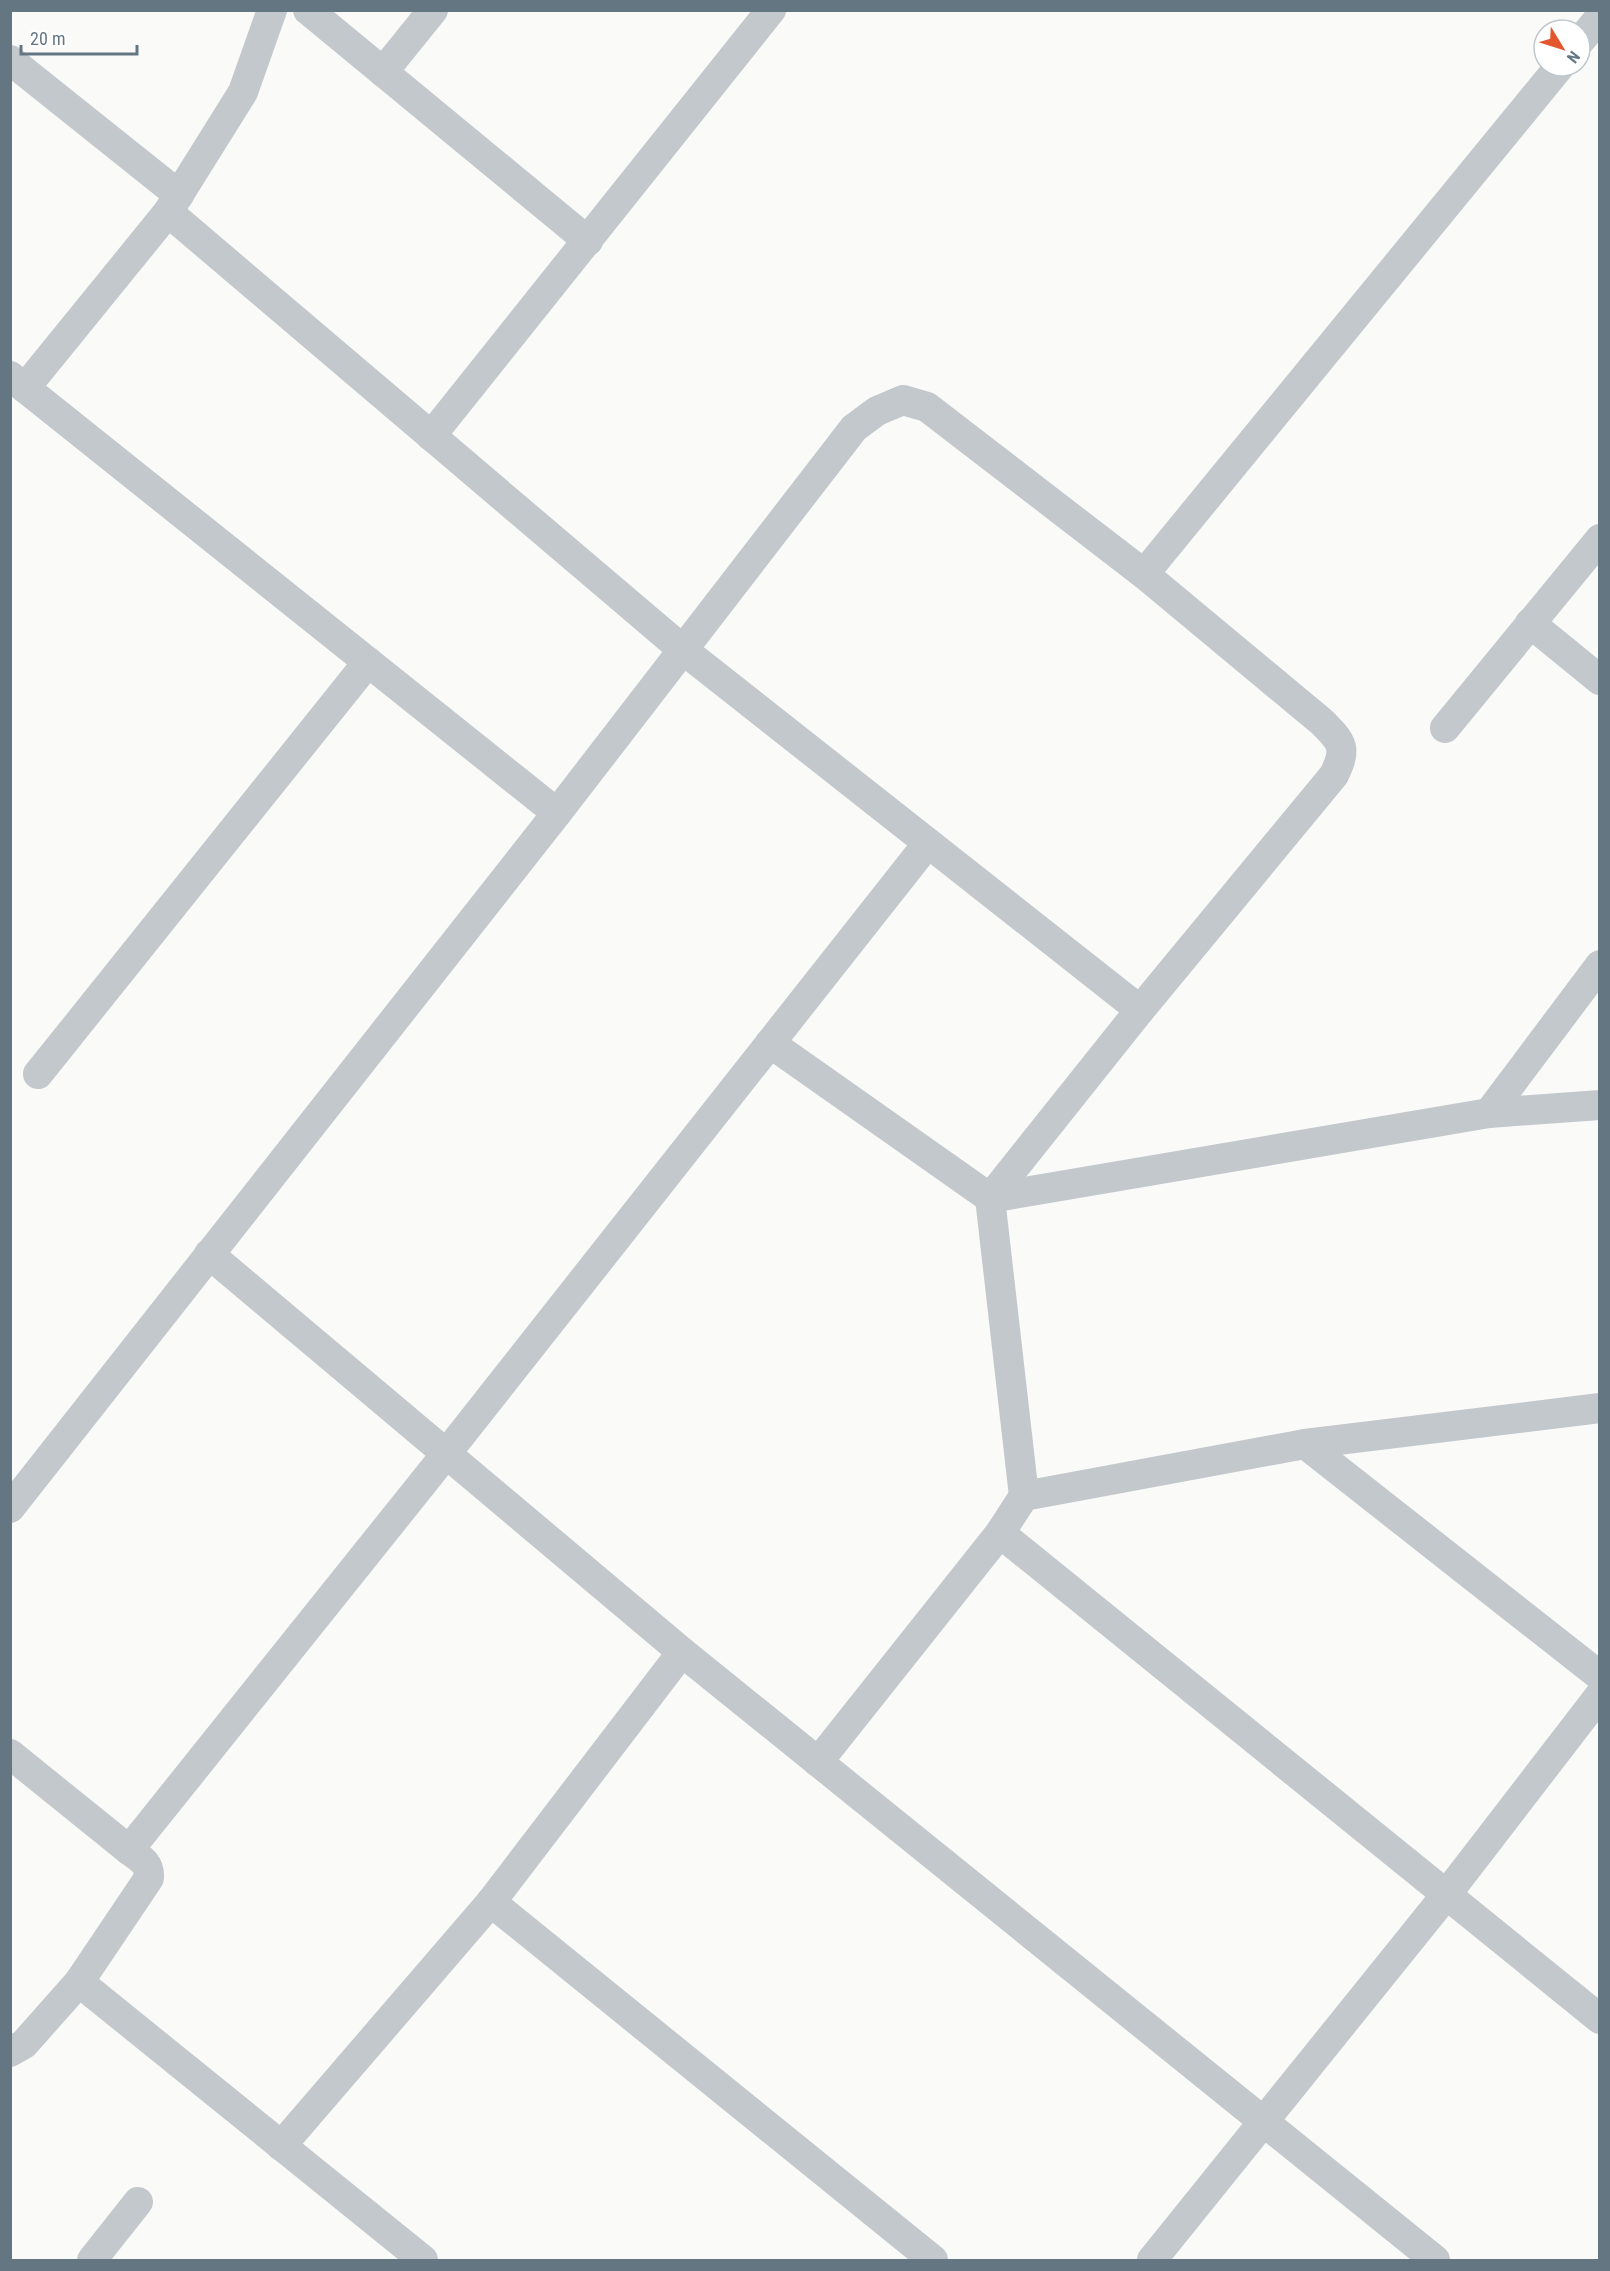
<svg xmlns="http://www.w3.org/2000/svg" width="1610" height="2271" viewBox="0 0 1610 2271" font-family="'Roboto Condensed',sans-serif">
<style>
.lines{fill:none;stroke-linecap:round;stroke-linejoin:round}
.street{stroke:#c3c8cc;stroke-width:30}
</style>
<rect width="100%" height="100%" fill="#fafaf8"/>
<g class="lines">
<g class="street">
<path d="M308,10L588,241"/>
<path d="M1580,41L1600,17"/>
<path d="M10,60L179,195"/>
<path d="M383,72L433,10"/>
<path d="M168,212L682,649L1140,1010L1334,775C1347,748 1343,743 1322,722L1144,574"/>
<path d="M10,376L557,813"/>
<path d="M25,388L168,212L243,92L272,10"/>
<path d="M431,436L771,10"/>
<path d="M1530,623L1600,680"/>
<path d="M1445,728L1600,539"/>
<path d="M770,1043L990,1198L1140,1010"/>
<path d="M38,1074L368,662"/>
<path d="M1489,1113L1600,965"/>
<path d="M209,1254L682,1652L1435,2260"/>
<path d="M1305,1444L1600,1676"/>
<path d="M1024,1496L990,1198L1489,1113L1600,1105"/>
<path d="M10,1508L557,813L854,428L877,411L903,400L927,407L1144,574L1560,66"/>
<path d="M1000,1533L1600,2019"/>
<path d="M10,1754L129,1850"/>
<path d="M818,1762L1000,1533L1024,1496L1305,1444L1600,1408"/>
<path d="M491,1902L933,2260"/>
<path d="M10,2052L24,2044L79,1982"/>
<path d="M281,2146L491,1902L682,1652"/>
<path d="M92,2260L138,2202"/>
<path d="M423,2260L79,1982L149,1878C150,1863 140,1858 129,1850L446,1454L928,843"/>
<path d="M1152,2260L1446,1895L1600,1695"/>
</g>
</g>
<rect width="1610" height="2271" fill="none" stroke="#657683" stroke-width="24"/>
<g transform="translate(1562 48) rotate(128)"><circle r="28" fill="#ffffff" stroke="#c1c8cd" stroke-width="1.5"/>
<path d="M0-4.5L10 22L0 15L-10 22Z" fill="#e4572e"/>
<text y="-9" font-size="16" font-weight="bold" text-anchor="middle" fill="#657683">N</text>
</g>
<path d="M21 45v9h116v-9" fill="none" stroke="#657683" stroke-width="3"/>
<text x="30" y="45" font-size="18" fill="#657683" stroke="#ffffff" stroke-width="4.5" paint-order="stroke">20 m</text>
</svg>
